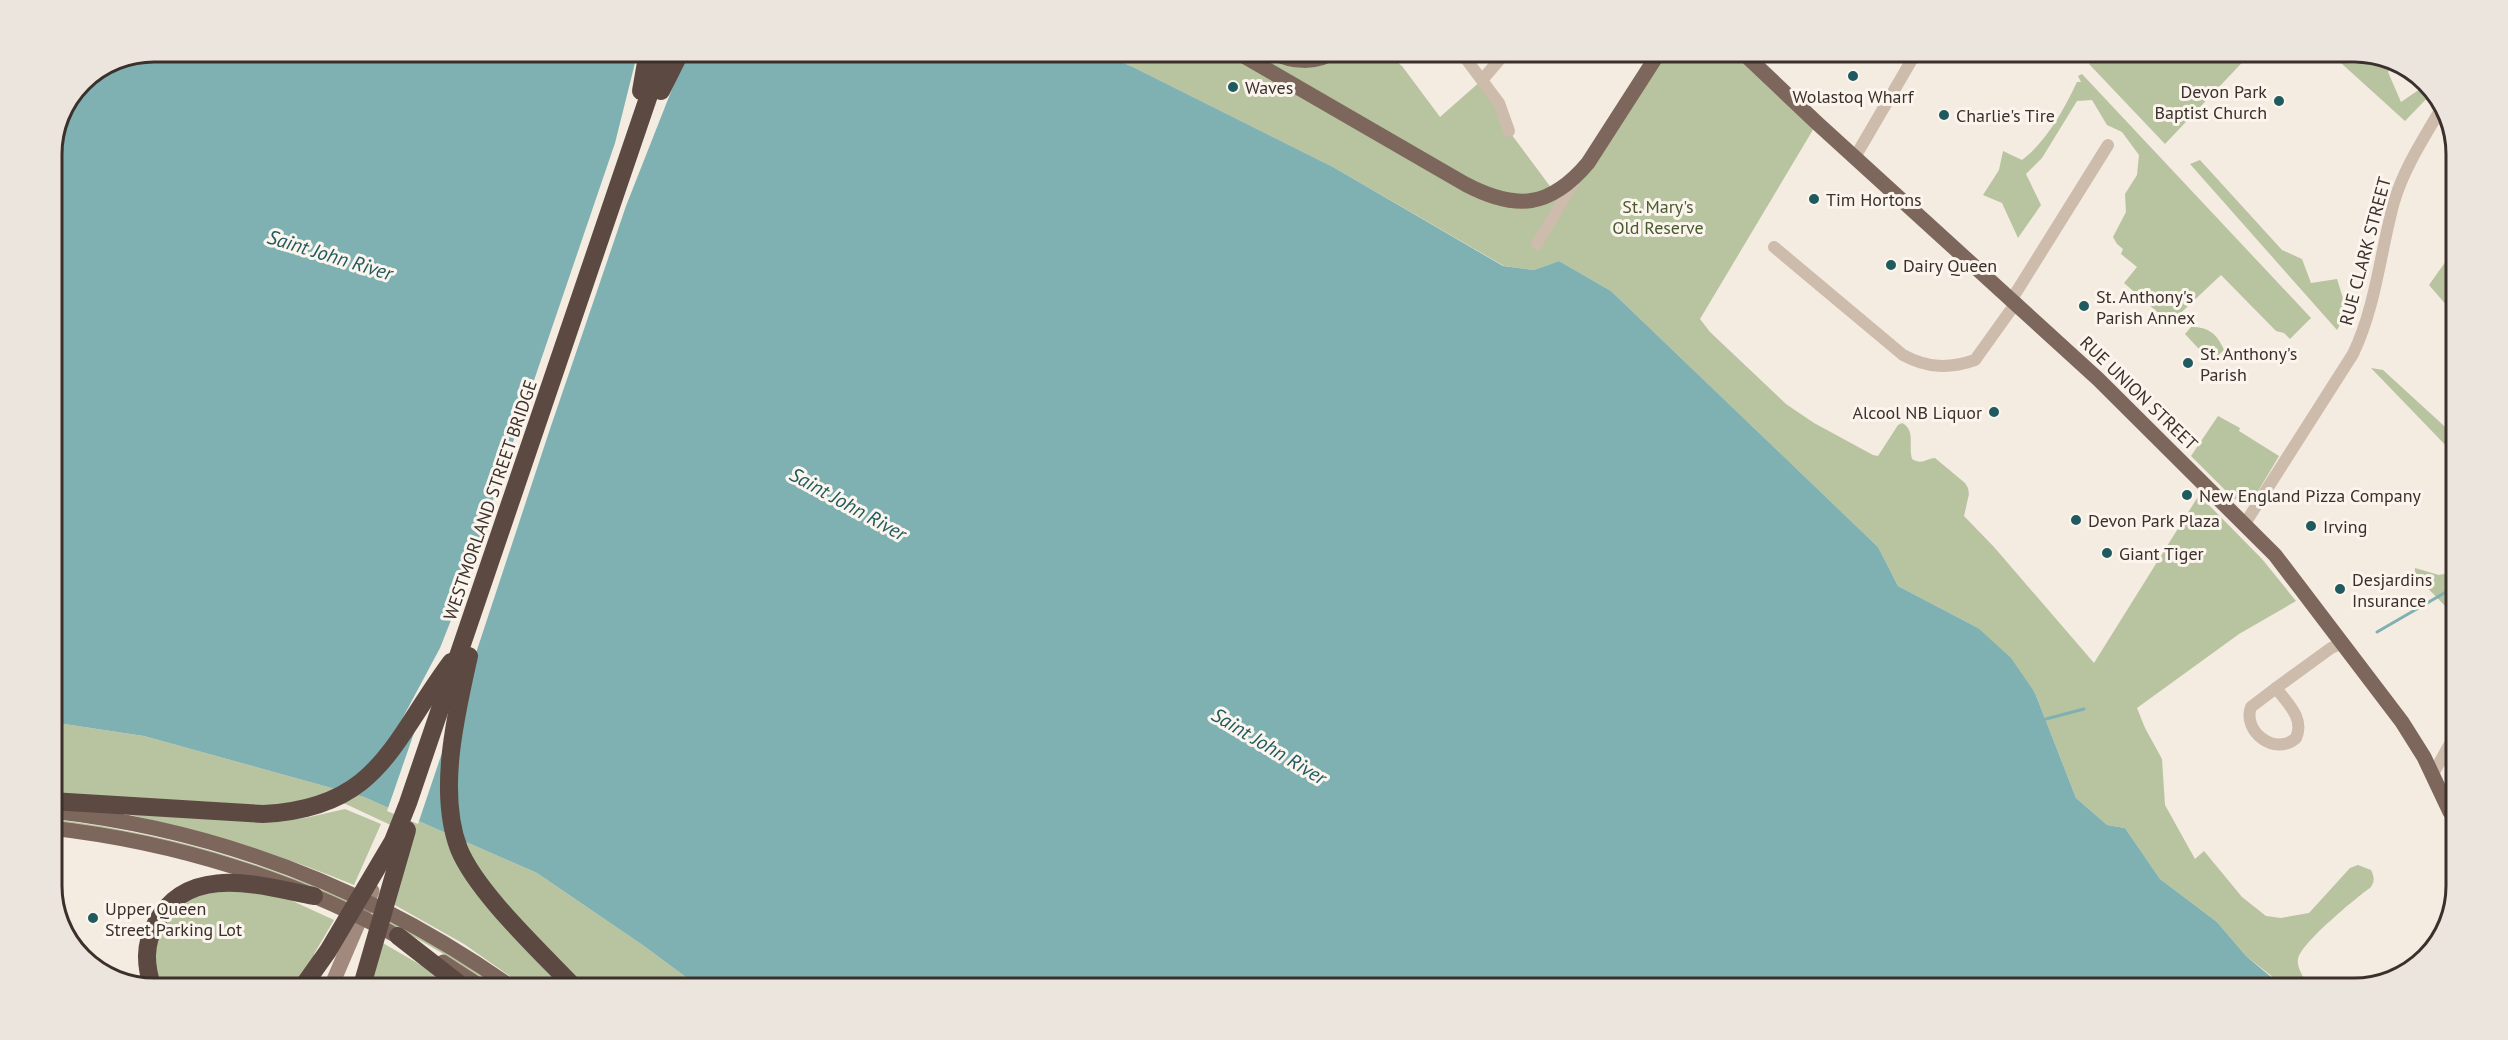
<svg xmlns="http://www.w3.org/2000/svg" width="2508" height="1040" viewBox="0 0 2508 1040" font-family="'PT Sans',sans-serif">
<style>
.green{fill:#b8c4a0}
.water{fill:#7fb0b2}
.pier{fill:#f4ebe1}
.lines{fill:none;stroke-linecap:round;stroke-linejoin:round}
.stream{stroke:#7fb0b2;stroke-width:3}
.street{stroke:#cdbbac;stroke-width:12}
.secondary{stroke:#a18a7d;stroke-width:15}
.primary{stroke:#7d675c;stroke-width:15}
.highway{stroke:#5c4a42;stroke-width:18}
.poi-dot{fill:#1f5a5e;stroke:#fbf5ee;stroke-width:2}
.labels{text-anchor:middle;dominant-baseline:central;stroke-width:6;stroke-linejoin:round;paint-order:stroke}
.poi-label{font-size:18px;fill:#3b302b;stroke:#fbf5ee;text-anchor:start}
.park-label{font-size:18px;fill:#4a5a2e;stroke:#fbf5ee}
.street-label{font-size:18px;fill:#3b302b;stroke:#fbf5ee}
.water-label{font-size:20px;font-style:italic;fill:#1f5a5e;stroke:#fbf5ee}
.rim{fill:none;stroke:#3b302b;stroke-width:3}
</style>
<rect width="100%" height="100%" fill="#f4ebe1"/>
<g class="green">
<path d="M1096,51H1383L1402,66L1440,117L1482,80L1509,131L1555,193L1667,51H1741L1817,123L1700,319L1710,332L1786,404L1814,423L1873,455L1878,456L1898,425L1902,423C1916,430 1908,446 1912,459C1922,465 1925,459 1935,458L1965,483L1968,488L1969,494L1964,516L1994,547L2094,663L2199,495L2262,559L2296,601L2239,634L2137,708L2145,728L2162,759L2165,805L2195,859L2204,851L2242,897L2266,916L2281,918L2309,913L2350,868L2358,865L2371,870C2374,876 2375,881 2371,887C2356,898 2301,943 2298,959C2296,970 2307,978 2306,989H2288L2246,956L2217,922L2160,879L2125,828L2107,825L2076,798L2035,693L1978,628L1898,586L1878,547L1611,291L1559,261L1534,270L1504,266L1333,167L1133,67Z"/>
<path d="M2082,51H2253L2165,144L2089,64L2091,62Z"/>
<path d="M2369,54L2395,60L2388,72L2401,102L2423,87L2435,90L2405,121L2341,63L2359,64Z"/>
<path d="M2082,74L2311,318L2290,339L2284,333L2276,331L2221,275L2170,323L2124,283L2137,267L2121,254L2123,249L2117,244L2113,237L2126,212L2125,194L2137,175L2139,155L2122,132L2107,125L2092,100L2077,101L2042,158L2026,174L2041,205L2018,238L2002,203L1983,195L1999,170L2003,151L2022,160C2046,142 2064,110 2077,82H2081L2078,76Z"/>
<path d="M2200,160L2282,250L2302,259L2311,283L2337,279L2347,311L2337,330L2190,164Z"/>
<path d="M2451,254L2456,256L2455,315L2429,285Z"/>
<path d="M2191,327C2209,327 2217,334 2224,350L2211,362L2185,334Z"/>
<path d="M2371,368L2383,370L2454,435V454Z"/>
<path d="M2218,416L2240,428L2239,431L2279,456L2254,498L2248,502L2234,499L2191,456Z"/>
<path d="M2415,568L2439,575L2453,572L2452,606L2448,609L2415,575Z"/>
<path d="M51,722L144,736L364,797L537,873L644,946L702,989H587L542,945L569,989H528L464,944L393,904L414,836L335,799L264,806L212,802L51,795Z"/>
<path d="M345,809L381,824L354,885C276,853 199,830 117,812L263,822L305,818Z"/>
<path d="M51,819C177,834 295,871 407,929C441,947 473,969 505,989H498C366,898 211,838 51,821Z"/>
<path d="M222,888L286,898L334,920L314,954L317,957L294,989H160L152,965L161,925L190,896Z"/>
<path d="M381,942L445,979L458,989H368Z"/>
</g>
<path class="water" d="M153,51H1096L1133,67L1333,167L1503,266L1534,270L1559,261L1611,291L1878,547L1898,586L1978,628L2011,658L2035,693L2076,798L2107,825L2125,828L2160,879L2217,922L2246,956L2277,982L2280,989H702L644,946L537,873L364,797L144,736L51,722V147L81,81L114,59Z"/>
<path class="pier" d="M638,51H687L626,206L550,429L477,650L469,685L446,741L418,824L387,811L415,730L353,779L380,752L401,721L440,648L459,600L615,143Z"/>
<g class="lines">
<g class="stream">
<path d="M2377,632L2453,588"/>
<path d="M2046,719L2084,709"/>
</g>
<g class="street">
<path d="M1460,51L1499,103L1509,131"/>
<path d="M1482,80L1507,51"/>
<path d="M1855,157L1917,51"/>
<path d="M1537,244L1574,182"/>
<path d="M1774,247L1903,355C1927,368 1949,369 1975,360L2010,311L2018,304"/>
<path d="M2012,299L2108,145"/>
<path d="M2244,525L2353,354C2376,306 2380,253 2394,202C2404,168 2424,138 2442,107"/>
<path d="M2276,688C2287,703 2305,718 2296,738C2275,757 2242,731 2251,707Z"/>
<path d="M2276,688L2331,648L2343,643"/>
<path d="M2433,774L2451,742"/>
</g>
<path class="secondary" d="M330,989L372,891"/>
<g class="primary">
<path d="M1235,51L1465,184C1516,211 1550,208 1588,163L1660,51"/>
<path d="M1270,51C1290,62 1316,65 1335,51"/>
<path d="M1741,51L1817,123L2098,379L2275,555L2402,722L2424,757L2450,812"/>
<path d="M51,811C221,830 376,891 514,989"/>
<path d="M51,828C175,842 298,880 406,941"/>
<path d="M443,962L485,989"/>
</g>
<g class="highway">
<path d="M641,91L648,51"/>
<path d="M661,91L681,51"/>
<path d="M469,656C456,714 437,792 459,849C477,893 542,953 576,989"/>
<path d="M51,801L263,814C379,808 391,743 451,662"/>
<path d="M398,936L466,989"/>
<path d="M153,989C145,965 144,945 156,923C188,862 261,886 314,896"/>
<path d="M301,989L328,951L393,841L408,803L664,51"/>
<path d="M361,989L407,830"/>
</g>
</g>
<g class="poi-dot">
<circle cx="1853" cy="76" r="6"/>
<circle cx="1233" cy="87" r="6"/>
<circle cx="2279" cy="101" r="6"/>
<circle cx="1944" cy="115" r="6"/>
<circle cx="1814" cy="199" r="6"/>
<circle cx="1891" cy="265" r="6"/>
<circle cx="2084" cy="306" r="6"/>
<circle cx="2188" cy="363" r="6"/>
<circle cx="1994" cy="412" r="6"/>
<circle cx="2187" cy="495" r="6"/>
<circle cx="2076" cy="520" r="6"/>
<circle cx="2311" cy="526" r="6"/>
<circle cx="2107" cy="553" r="6"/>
<circle cx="2340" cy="589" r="6"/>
<circle cx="93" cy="918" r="6"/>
</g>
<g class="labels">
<g class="poi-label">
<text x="1245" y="87">Waves</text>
<text x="2267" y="91" text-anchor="end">Devon Park<tspan x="2267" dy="21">Baptist Church</tspan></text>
<text x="1853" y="96" text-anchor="middle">Wolastoq Wharf</text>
<text x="1956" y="115">Charlie's Tire</text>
<text x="1826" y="199">Tim Hortons</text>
<text x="1903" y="265">Dairy Queen</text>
<text x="2096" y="296">St. Anthony's<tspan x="2096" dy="21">Parish Annex</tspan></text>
<text x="2200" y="353">St. Anthony's<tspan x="2200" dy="21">Parish</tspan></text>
<text x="1982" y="412" text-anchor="end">Alcool NB Liquor</text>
<text x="2199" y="495">New England Pizza Company</text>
<text x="2088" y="520">Devon Park Plaza</text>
<text x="2323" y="526">Irving</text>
<text x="2119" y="553">Giant Tiger</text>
<text x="2352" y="579">Desjardins<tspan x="2352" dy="21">Insurance</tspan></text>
<text x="105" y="908">Upper Queen<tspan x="105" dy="21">Street Parking Lot</tspan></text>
</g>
<g class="park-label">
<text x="1658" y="206">St. Mary's<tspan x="1658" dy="21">Old Reserve</tspan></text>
</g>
<g class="street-label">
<text transform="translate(2365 251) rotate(-75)">RUE CLARK STREET</text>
<text transform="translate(2139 393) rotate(44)">RUE UNION STREET</text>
<text transform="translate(490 500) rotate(-71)">WESTMORLAND STREET BRIDGE</text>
</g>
<g class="water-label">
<text transform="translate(330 255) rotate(17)">Saint John River</text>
<text transform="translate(848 504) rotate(29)">Saint John River</text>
<text transform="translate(1269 746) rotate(31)">Saint John River</text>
</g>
</g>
<path d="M0 0H2508V1040H0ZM154 62H2354A92 92 0 0 1 2446 154V886A92 92 0 0 1 2354 978H154A92 92 0 0 1 62 886V154A92 92 0 0 1 154 62Z" fill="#ece5de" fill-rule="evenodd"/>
<path class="rim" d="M154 62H2354A92 92 0 0 1 2446 154V886A92 92 0 0 1 2354 978H154A92 92 0 0 1 62 886V154A92 92 0 0 1 154 62Z"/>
</svg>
